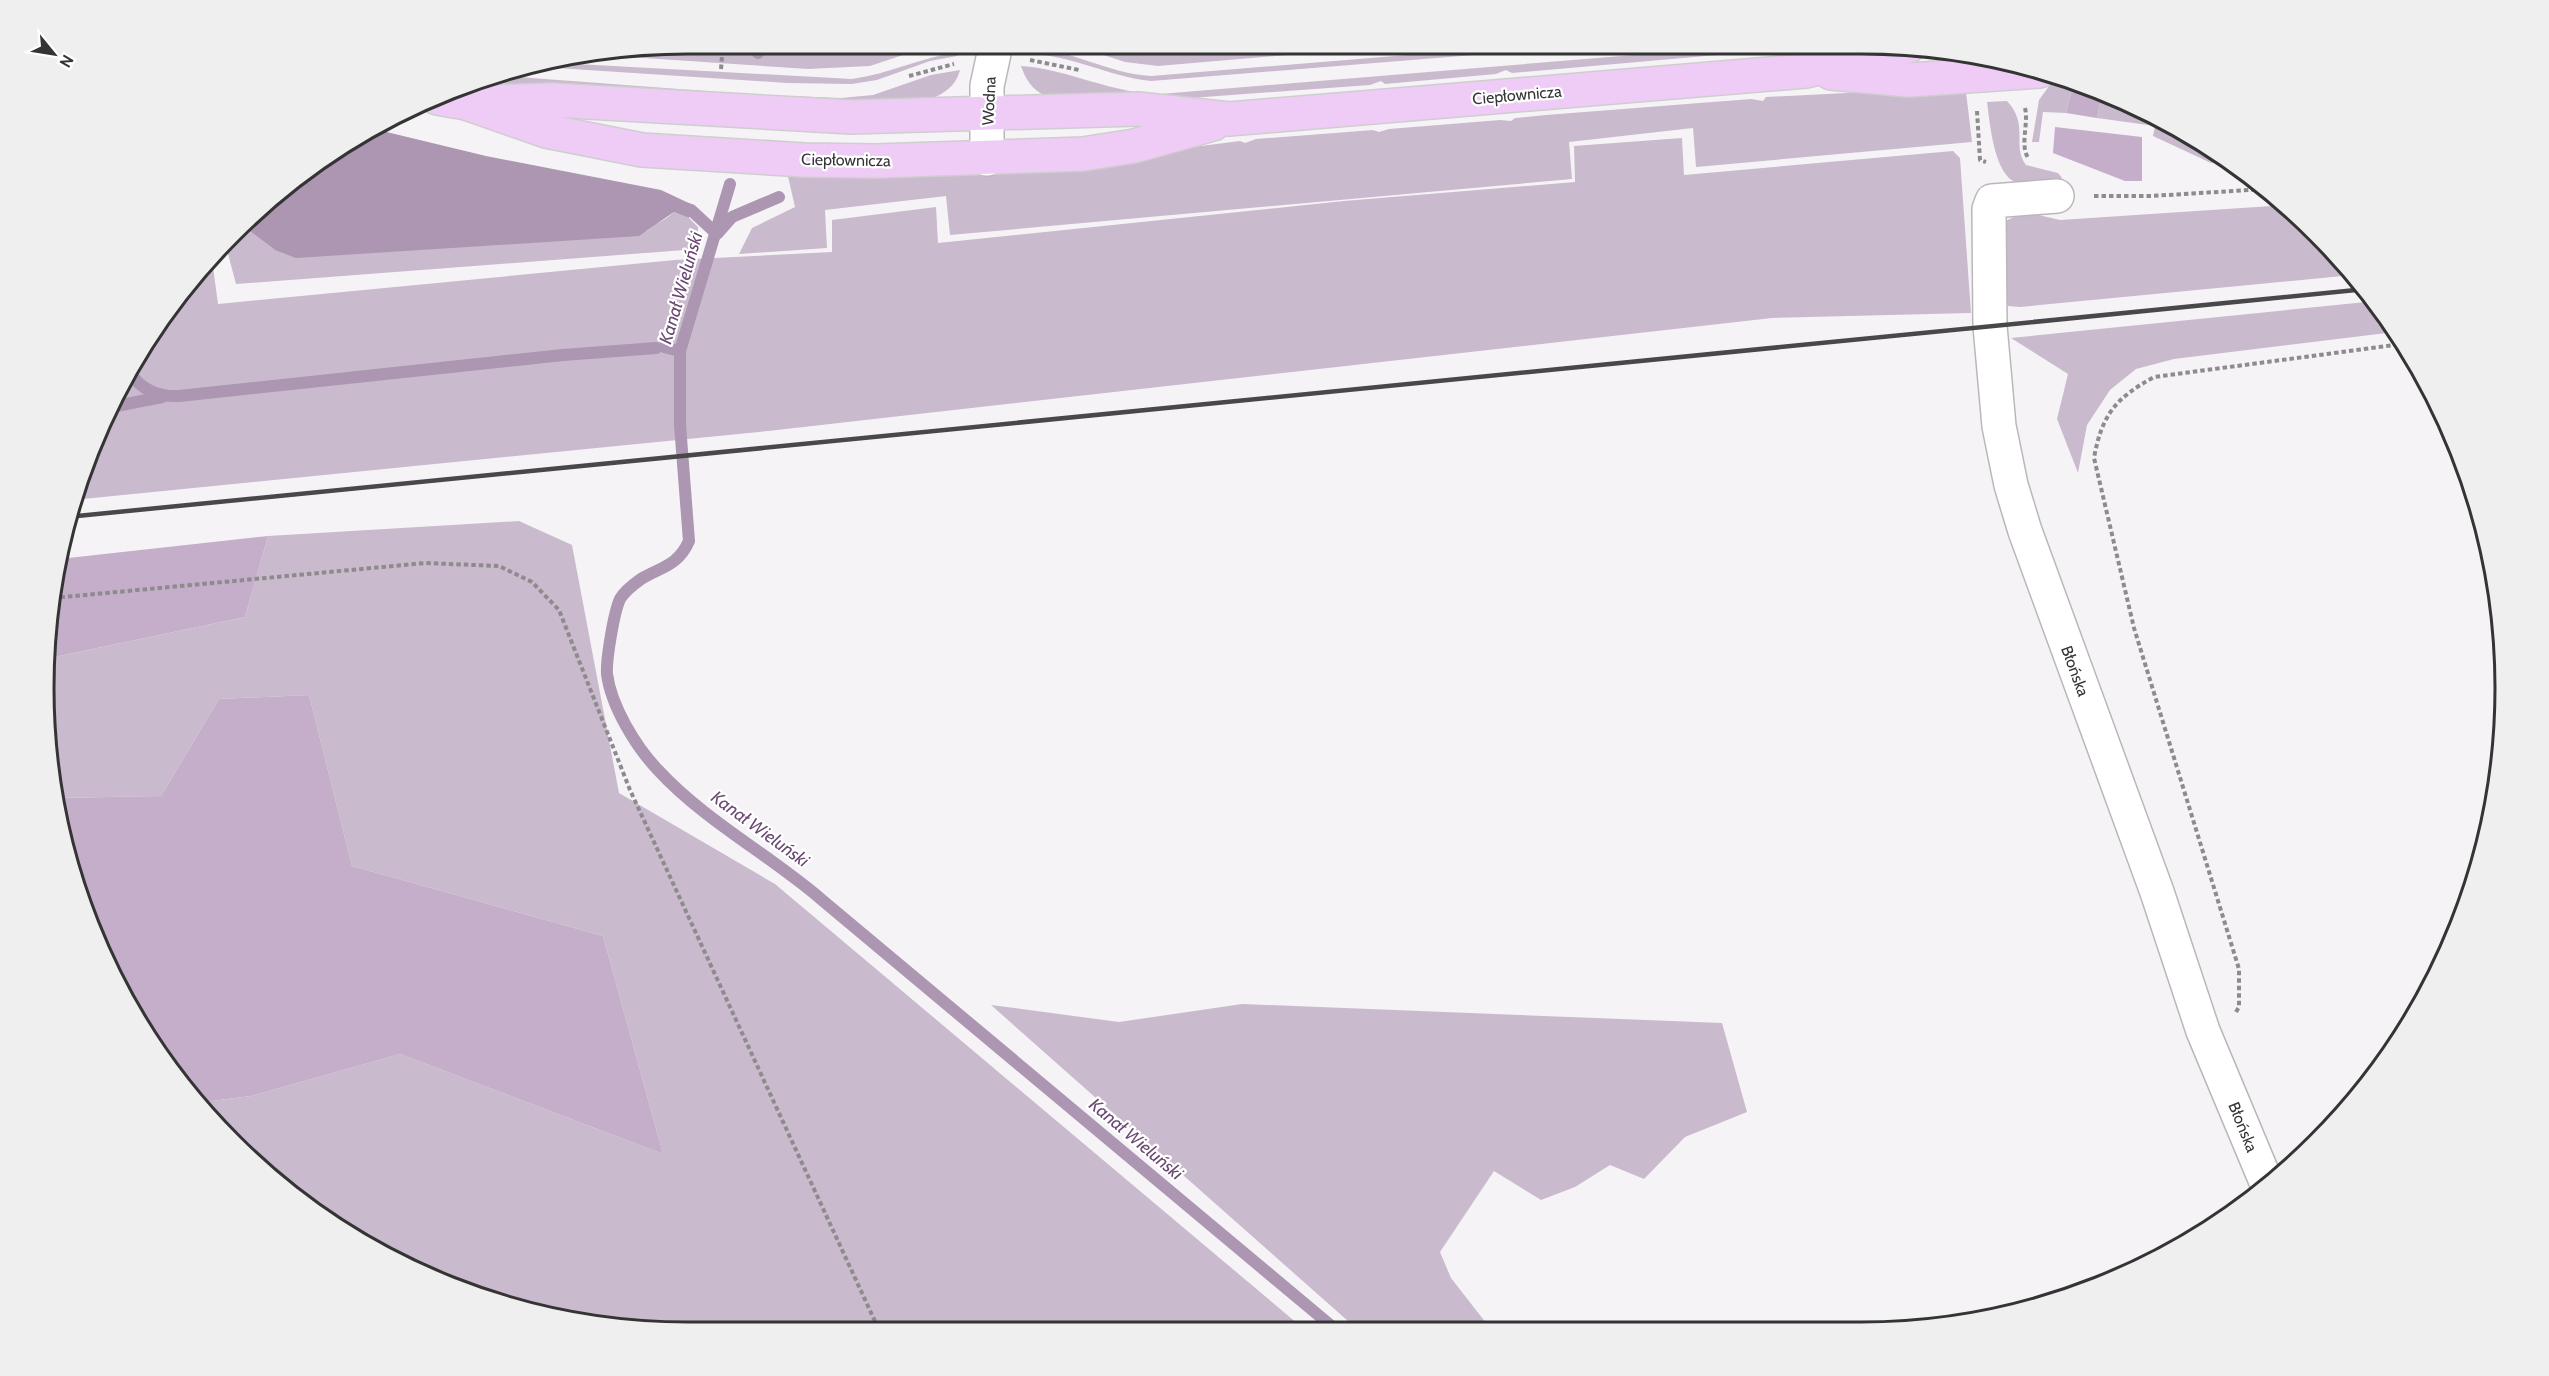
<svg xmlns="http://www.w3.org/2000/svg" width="2549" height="1376" viewBox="0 0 2549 1376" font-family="Cabin,sans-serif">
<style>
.green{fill:#cabacd}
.forest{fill:#c5aeca}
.water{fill:#ac96b1}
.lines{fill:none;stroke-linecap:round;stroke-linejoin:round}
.stream{stroke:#ac96b1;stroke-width:12}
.minor-casing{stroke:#bab7bb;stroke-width:36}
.major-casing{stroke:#cfcecf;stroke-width:36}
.path{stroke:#8d8b8d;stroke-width:4;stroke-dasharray:4.5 3;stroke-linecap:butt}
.minor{stroke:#fff;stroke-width:33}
.major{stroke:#efccf6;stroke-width:33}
.rail{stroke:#494849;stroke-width:4.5}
.labels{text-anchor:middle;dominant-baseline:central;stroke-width:4.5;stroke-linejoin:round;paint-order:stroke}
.street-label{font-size:16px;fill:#353435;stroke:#fff}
.water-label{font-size:18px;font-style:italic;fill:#6a4972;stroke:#fff}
.rim{fill:none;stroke:#353435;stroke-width:3}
</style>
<rect width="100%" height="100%" fill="#f6f3f7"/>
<g class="green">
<path d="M709,44H936L870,66L808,69L584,54L662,46L708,51Z"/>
<path d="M1070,44H1418L1158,66L1125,62Z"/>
<path d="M1540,44L1597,45L1151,81C1109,77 1070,54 1028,54V48C1071,49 1109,74 1151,76Z"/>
<path d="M1756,45H1833L1512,73L1506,70L1496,74L1385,84L1381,81L1370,85L1191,98L1045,96C1031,88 1026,80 1021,66C1069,69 1112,94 1160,94Z"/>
<path d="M958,52L957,56L930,61L877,80L852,84L787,83L526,66L540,62L852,79C889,74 922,57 958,52Z"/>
<path d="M960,70C954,94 930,100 908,105L532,87L475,80L491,75L759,95L841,98L873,95L931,75Z"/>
<path d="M2063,80L2088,90L2071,93L2066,113L2043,112L2039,142H2032L2039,100L2052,82Z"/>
<path d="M1865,92H1966L1972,142L1696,167L1693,128L1569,142L1572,179L950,235L946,196L825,210L827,248L739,254L752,228L795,207L787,172L1185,148L1240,141L1245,143L1256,139L1373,130L1379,132L1389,129L1500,120L1511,121L1515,118L1546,115L1751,99L1763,101L1766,97Z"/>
<path d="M2007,101C2030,126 2011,145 2026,165L2058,173L2062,178L2061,184C2047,184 2031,187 2018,183C1994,177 1990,123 1987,102Z"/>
<path d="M2116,102L2183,130L2226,161L2211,163L2153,136L2155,126L2097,118L2100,103Z"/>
<path d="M1682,138L1684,175L1953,151L1960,158L1971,313L1772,318L768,431L73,500L93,441L152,330L200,268L213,267L218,304L675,260L832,252V220L936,207L938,243L1344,201L1575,182L1574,146Z"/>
<path d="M2287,205L2353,275L2020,307L2008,306L2005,298L2001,223L2025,212L2060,220Z"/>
<path d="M674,212L689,218L698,227V249L236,284L227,250H217L243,226L275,250L647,231C656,223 666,220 674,212Z"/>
<path d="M2376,301L2395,332L2174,359L2136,369L2110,390L2087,425L2078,473L2057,419L2068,374L2011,338Z"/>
<path d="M519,521L572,545L619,793L775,884L1304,1329L646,1331L521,1310L366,1246L295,1199L204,1113L196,1103L251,1096L400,1054L663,1154L603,936L352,866L309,695L219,699L161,796L56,798L45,730V659L245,617L268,536Z"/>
<path d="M1242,1004L1722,1023L1747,1112L1685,1137L1644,1179L1610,1165L1575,1187L1541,1200L1494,1171L1440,1252L1451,1278L1490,1328L1357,1329L991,1005L1119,1022Z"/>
</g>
<g class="forest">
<path d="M2088,90L2116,102L2100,103L2097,118L2066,113L2071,93Z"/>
<path d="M2055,127L2142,137V181H2125L2053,153Z"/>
<path d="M268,536L245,617L45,659L59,559Z"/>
<path d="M309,695L352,866L603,936L663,1154L400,1054L251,1096L196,1103L152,1046L93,935L65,854L56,798L161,796L219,699Z"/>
</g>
<path class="water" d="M370,128L486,156L661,190L693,205L689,218L674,212L639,236L296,258L275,250L243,226L295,177Z"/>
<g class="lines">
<g class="stream">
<path d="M758,53L759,44"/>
<path d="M730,184L680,351V425L689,541C678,566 661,567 641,579C634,584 624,592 620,599C614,612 606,659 607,674C611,706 636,747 658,770C705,821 770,855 822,900C992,1044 1165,1185 1335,1329"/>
<path d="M677,206L691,210L717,234L732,217L779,197"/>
<path d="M664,347L680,351"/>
<path d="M130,372C140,390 160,397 179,396L563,355L656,348"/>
<path d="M111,407L162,397"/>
</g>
<g class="minor-casing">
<g id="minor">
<path d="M987,159V86L996,44"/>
<path d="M2057,196L1992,201L1989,209L1990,326L1999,426L2011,485L2025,531L2157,892L2203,1031L2267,1184"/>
</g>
</g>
<g class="major-casing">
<g id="major">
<path d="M1831,73L1909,80L2040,71"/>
<path d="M437,98L466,103L546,131L642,150L804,160L876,161L1083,154L1134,146L1213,124"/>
<path d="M466,103L552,100L851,117L1138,109L1229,119L1806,71L1909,46"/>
</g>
</g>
<g class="path">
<path d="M1030,60L1079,70"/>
<path d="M721,69L723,44"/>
<path d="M909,76L954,64"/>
<path d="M2025,108C2029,124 2019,146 2029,159"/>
<path d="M1977,111L1980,160L1986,162"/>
<path d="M2094,196H2151L2266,189"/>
<path d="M53,598L425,563L499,566L532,582L559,610L630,790L879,1330"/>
<path d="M2236,1012L2239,1007V969L2134,628L2094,458C2102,414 2116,398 2154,377L2402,344"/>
</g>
<use href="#minor" class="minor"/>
<use href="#major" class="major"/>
<path class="rail" d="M67,517L2366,289"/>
</g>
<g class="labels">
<g class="street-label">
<text transform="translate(1517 95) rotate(-5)">Ciepłownicza</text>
<text transform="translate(989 101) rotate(-87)">Wodna</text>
<text transform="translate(846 160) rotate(1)">Ciepłownicza</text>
<text transform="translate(2075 671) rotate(70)">Błońska</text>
<text transform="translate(2243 1127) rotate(68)">Błońska</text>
</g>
<g class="water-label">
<text transform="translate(681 288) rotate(-74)">Kanał Wieluński</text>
<text transform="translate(760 829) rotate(36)">Kanał Wieluński</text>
<text transform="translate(1136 1139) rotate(40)">Kanał Wieluński</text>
</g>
</g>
<path d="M0 0H2549V1376H0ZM688 54H1861A634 634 0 0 1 2495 688V688A634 634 0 0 1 1861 1322H688A634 634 0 0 1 54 688V688A634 634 0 0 1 688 54Z" fill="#efefef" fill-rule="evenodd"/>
<path class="rim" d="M688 54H1861A634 634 0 0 1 2495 688V688A634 634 0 0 1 1861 1322H688A634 634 0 0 1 54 688V688A634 634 0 0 1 688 54Z"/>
<g transform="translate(54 54) rotate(120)" stroke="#ffffff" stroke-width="4.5" paint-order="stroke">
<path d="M0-4.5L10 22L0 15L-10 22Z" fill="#353435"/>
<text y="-9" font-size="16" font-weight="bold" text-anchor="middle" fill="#353435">N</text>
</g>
</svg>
